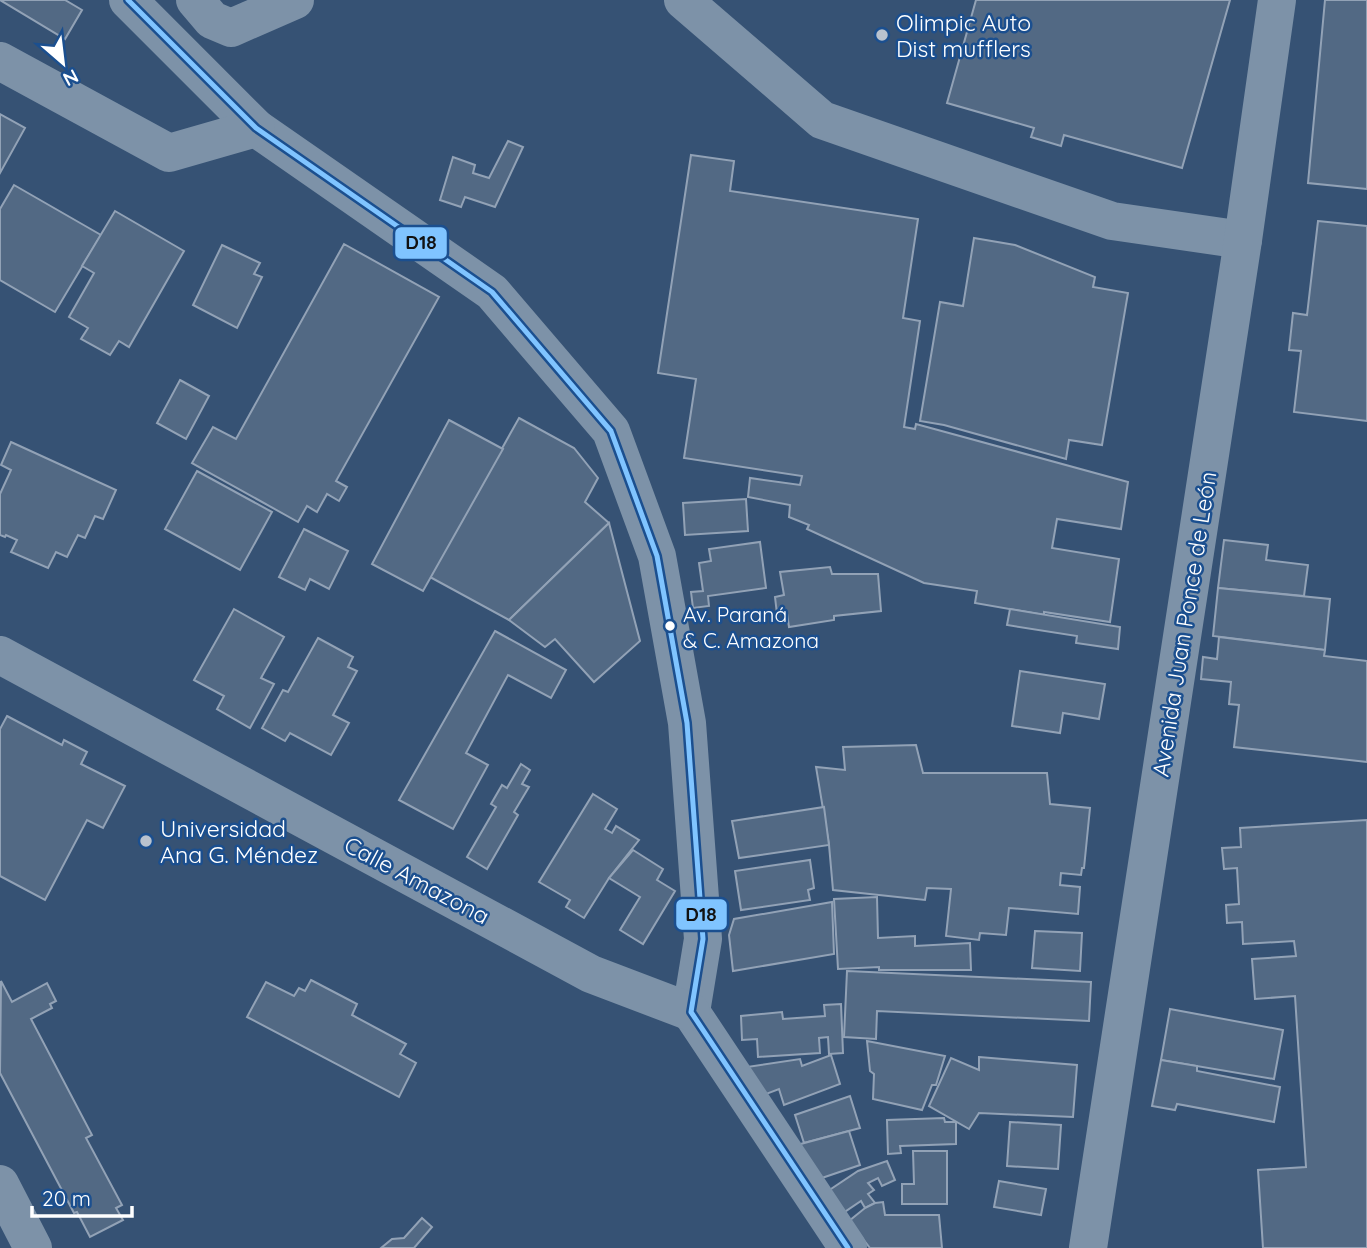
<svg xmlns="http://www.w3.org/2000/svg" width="1367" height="1248" viewBox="0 0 1367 1248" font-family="Quicksand,sans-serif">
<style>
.building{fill:#526984;stroke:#92a2b6;stroke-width:2}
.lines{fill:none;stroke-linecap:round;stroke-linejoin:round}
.minor{stroke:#7d92a8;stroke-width:38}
.bus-1-casing{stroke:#1b4f8f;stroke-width:10}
.bus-1{stroke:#80c4ff;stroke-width:5}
.poi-dot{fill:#b9c2ce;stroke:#1b4f8f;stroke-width:2.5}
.bus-dot{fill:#fff;stroke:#1b4f8f;stroke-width:2.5}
.labels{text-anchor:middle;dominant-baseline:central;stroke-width:5;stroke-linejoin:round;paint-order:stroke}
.bus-label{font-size:21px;fill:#fff;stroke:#1b4f8f;text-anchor:start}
.poi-label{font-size:23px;fill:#fff;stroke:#1b4f8f;text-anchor:start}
.street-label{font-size:23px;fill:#fff;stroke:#1b4f8f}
.line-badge{stroke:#1b4f8f;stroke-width:2.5}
.pale-badge-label{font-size:19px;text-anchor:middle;font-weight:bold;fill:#111}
</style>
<rect width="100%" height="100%" fill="#365274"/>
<g class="building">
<path d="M0,0H65L82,10L65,39Z"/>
<path d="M976,0H1230L1182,168L1064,135L1061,146L1031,137L1034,128L947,103Z"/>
<path d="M1325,0H1367V189L1308,183Z"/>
<path d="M0,114L25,128L0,173Z"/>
<path d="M508,141L523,147L495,207L465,197L461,207L440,200L453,157L475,165L473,173L489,178Z"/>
<path d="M691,155L734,161L730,191L918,219L903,318L920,321L904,427L915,429L916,424L1128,482L1121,529L1057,519L1052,548L1119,559L1110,622L1044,612V615L975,603L977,591L924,583L807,529L809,525L789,517L790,505L748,497L750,478L800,485L802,476L684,458L696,379L658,373Z"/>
<path d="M14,185L101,235L55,312L0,280V209Z"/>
<path d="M115,211L184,251L129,347L119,341L110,355L81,339L88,328L69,317L94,273L82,266Z"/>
<path d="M1318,221L1367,226V421L1294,412L1301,351L1289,350L1293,313L1307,315Z"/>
<path d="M974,238L1015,245L1095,277L1093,287L1128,293L1102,445L1069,440L1066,459L944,425L920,421L940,302L963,306Z"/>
<path d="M344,244L439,297L336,481L347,487L339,501L327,494L317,512L307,506L298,522L192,463L213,427L236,439Z"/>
<path d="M222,245L260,263L254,274L262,277L237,328L193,305Z"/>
<path d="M180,380L209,396L186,439L157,423Z"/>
<path d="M519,418L574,448L598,478L585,502L609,523L509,620L430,577Z"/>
<path d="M449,420L503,449L423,591L372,564Z"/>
<path d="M11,442L116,490L103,519L95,516L85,538L78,535L67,557L56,552L48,568L11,552L17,540L6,535L5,537L0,535V494L11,470L1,465Z"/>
<path d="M197,471L272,512L240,570L165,529Z"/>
<path d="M746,499L748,531L685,535L683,503Z"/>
<path d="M609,523L640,641L594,682L555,639L545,647L509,620Z"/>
<path d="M304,529L348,551L329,589L310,579L305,590L279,577Z"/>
<path d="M1224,540L1268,545L1266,560L1308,565L1304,596L1218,588Z"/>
<path d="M760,542L766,588L708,596L709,606L693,608L691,592L703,591L699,563L711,561L709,549Z"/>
<path d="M830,567L832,574H878L881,611L834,616V620L789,627L787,613L777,614L775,597L784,595L780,572Z"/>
<path d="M1218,588L1330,599L1325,650L1213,636Z"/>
<path d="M234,609L284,637L261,678L274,684L250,728L217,709L224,696L194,680Z"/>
<path d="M1010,609L1120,627L1118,649L1076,643L1077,636L1007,625Z"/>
<path d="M495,631L566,670L551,698L508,675L466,753L488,765L453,829L399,800Z"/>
<path d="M1219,637L1325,650L1324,656L1367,661V762L1234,747L1239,705L1229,704L1231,682L1201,679L1203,657L1217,659Z"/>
<path d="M318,638L353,657L348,667L357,671L333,715L349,723L331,755L290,733L285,741L262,728L283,690L288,692Z"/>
<path d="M1020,671L1105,684L1099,719L1063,713L1060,733L1012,726Z"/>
<path d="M7,716L62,745L64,740L87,752L81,764L125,786L103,828L87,820L45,900L0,876V729Z"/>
<path d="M916,745L923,773H1047L1050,804L1090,808L1084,868H1082L1081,875L1061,873L1060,885L1080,887L1078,914L1009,908L1006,935L980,933L979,940L946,936L951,889L927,888L925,900L833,890L829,845L816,767L845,770L843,747Z"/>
<path d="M521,764L530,770L522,784L529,787L514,812L518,815L487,869L467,857L496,807L491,804L502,785L507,788Z"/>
<path d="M593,794L617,809L605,829L612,833L616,826L639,840L609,878L584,918L566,907L570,900L539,882Z"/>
<path d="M824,807L829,845L739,858L732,821Z"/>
<path d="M1367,820V1248H1263L1258,1170L1306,1167L1295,996L1255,999L1252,959L1296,956L1294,941L1243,944L1242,922L1227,923L1226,905L1239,904L1237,868L1224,869L1222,848L1241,847L1240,828Z"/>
<path d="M633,850L663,869L657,880L675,891L643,944L620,930L640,897L609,878Z"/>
<path d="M810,860L814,888L808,890L810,900L741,910L735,871Z"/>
<path d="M877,897L878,938L915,936V946L970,943L971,970H879V967L838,969L834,899Z"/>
<path d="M832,902L834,954L733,971L729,935L734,919Z"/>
<path d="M1035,931L1082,933L1080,971L1032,968Z"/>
<path d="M847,971L1091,982L1089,1021L877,1011L876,1039L844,1037Z"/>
<path d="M311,980L357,1004L352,1015L406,1044L400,1054L416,1063L399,1097L247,1017L266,982L294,996L299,988L305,991Z"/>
<path d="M1,981L12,1002L47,983L56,1001L50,1004L52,1008L31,1019L92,1135L86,1138L122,1205L116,1208L123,1220L90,1237L77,1212L74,1213L0,1073Z"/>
<path d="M841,1004L843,1053L829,1054L828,1037L819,1038L820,1053L758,1057L757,1039L742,1040L741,1016L782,1012L783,1019L825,1016L824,1005Z"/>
<path d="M1170,1009L1283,1030L1274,1079L1161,1060Z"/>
<path d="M867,1041L945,1056L936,1085H932L922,1110L873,1099L874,1074L870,1071Z"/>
<path d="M831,1055L840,1084L784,1105L779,1089L758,1097L747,1067L800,1059L802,1066Z"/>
<path d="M979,1057L1077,1065L1073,1117L979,1113L969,1129L929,1106L951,1058L979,1070Z"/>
<path d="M1161,1060L1197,1066V1071L1280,1087L1274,1122L1177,1104L1175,1110L1152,1106Z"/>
<path d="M850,1096L860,1128L804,1143L795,1115Z"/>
<path d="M944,1118L945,1122H956V1144L900,1146L901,1153L888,1154L887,1120Z"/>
<path d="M1010,1122L1061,1125L1058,1169L1007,1166Z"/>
<path d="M849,1131L860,1165L816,1180L797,1145Z"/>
<path d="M913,1151H947V1204H902V1184H914Z"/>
<path d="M887,1161L895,1180L882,1186L878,1178L868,1183L874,1190L868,1194L875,1203L865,1208L861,1201L843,1213L828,1191L858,1171Z"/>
<path d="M999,1181L1046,1189L1041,1215L994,1207Z"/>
<path d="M883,1202L885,1215H939L942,1248H870L849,1221L865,1208L875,1203Z"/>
<path d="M422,1218L432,1227L414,1248H381L392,1239L404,1238Z"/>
</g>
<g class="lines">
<g class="minor">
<path d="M128,0L256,128L492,292L611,431L657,556L687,723L703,939L691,1012L848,1248"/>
<path d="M195,0L212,20L231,28L295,0"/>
<path d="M683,0L822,120L1112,221L1243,240"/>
<path d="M0,61L169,153L256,128"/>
<path d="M0,655L591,974L691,1012"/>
<path d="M0,1184L33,1248"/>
<path d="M1088,1248L1243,240L1277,0"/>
</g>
<g class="bus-1-casing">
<path id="bus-1" d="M128,0L256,128L492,292L611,431L657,556L687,723L703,939L691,1012L848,1248"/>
</g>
<use href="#bus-1" class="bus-1"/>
</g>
<g class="poi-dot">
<circle cx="882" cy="35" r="7"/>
<circle cx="146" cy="841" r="7"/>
</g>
<circle class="bus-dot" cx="670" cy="626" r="6"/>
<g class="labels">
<g class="bus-label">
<text x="683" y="614">Av. Paraná<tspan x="683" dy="26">&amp; C. Amazona</tspan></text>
</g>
<g class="poi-label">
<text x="896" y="22">Olimpic Auto<tspan x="896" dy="26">Dist mufflers</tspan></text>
<text x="160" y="828">Universidad<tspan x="160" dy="26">Ana G. Méndez</tspan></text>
</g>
<g class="street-label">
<text transform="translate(1184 624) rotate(-81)">Avenida Juan Ponce de León</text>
<text transform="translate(417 880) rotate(28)">Calle Amazona</text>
</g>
</g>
<g class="line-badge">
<rect x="394" y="226" width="54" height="34" rx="7" fill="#80c4ff"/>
<rect x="675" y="898" width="53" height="33" rx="7" fill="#80c4ff"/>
</g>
<g class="pale-badge-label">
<text x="421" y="249">D18</text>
<text x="701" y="921">D18</text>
</g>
<g transform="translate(63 63) rotate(152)" stroke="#1b4f8f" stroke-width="5" paint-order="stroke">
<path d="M0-5L12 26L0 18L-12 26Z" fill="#ffffff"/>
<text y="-10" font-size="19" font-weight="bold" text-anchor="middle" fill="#ffffff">N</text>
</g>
<path d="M32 1206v10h100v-10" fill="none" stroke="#ffffff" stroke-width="3.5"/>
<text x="42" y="1206" font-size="21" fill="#ffffff" stroke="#1b4f8f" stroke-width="5" paint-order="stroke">20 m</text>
</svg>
